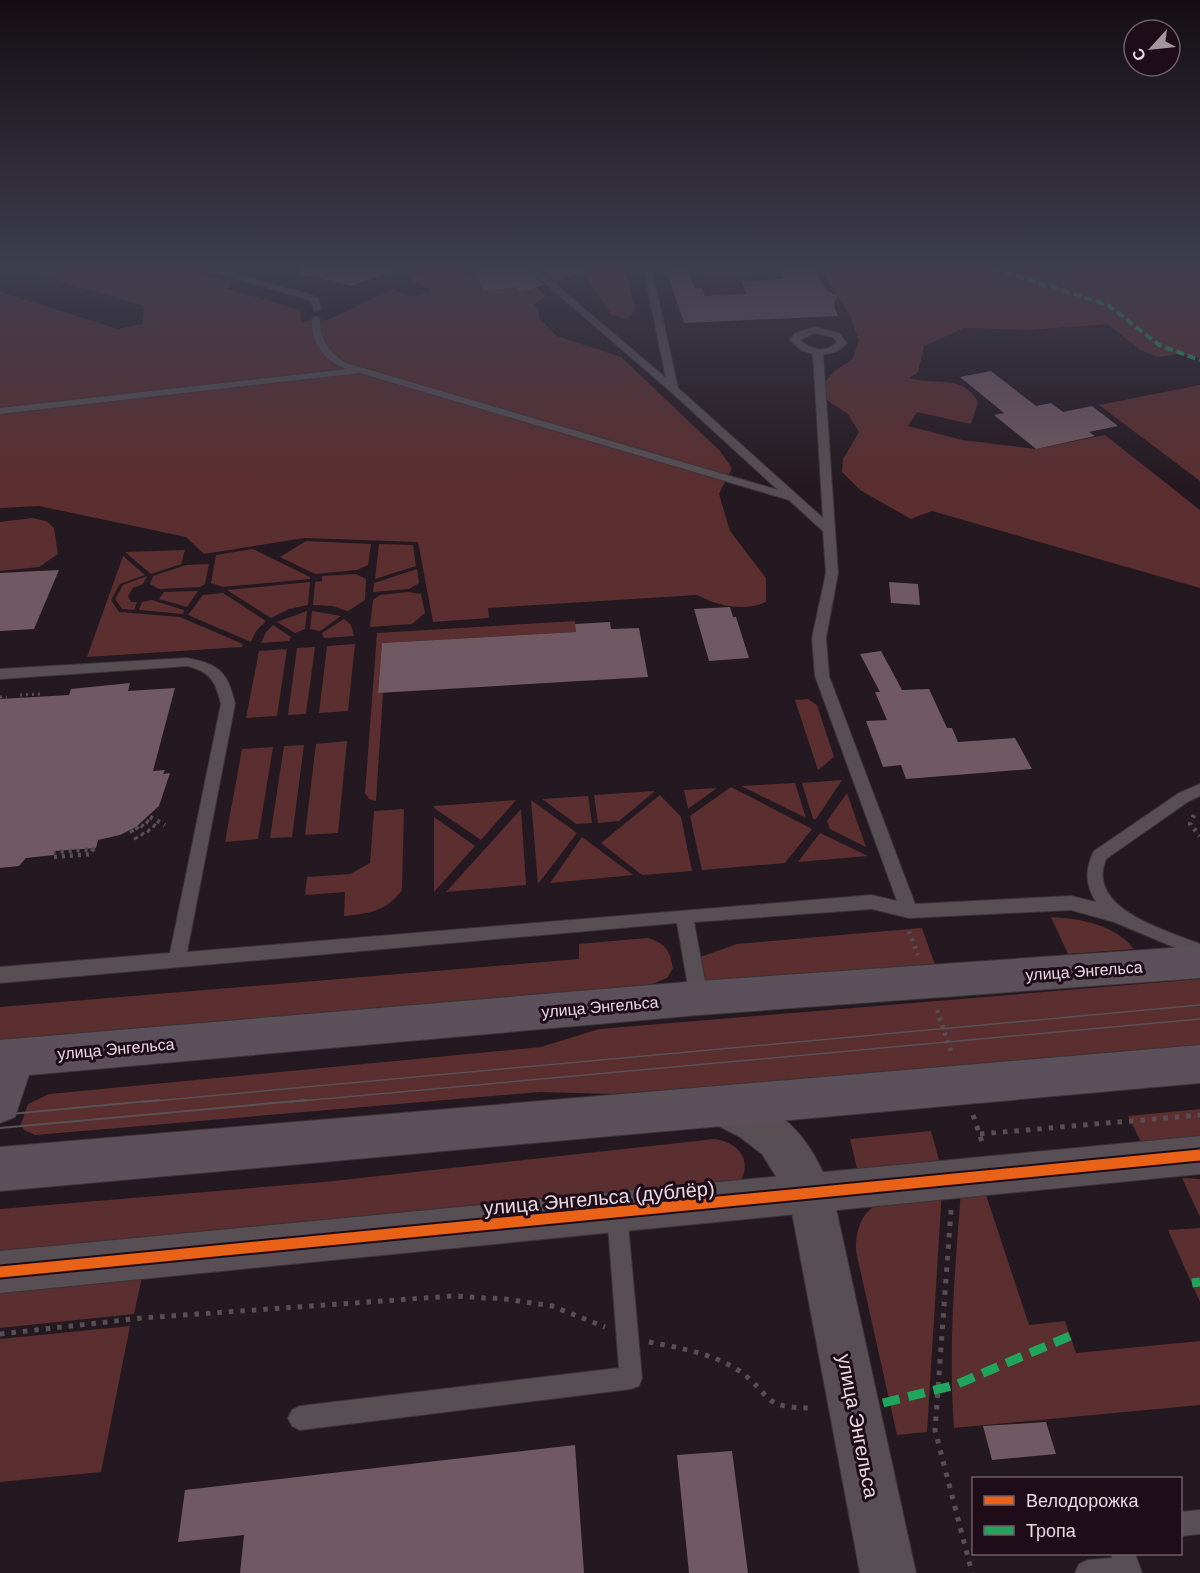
<svg xmlns="http://www.w3.org/2000/svg" width="1200" height="1573" viewBox="0 0 1200 1573" font-family="Arial,sans-serif">
<style>
.green{fill:#5b2e2f}
.building{fill:#705962}
.lines{fill:none;stroke-linecap:round;stroke-linejoin:round}
.service-casing{stroke:#3c3438;stroke-width:2}
.minor-casing{stroke:#3c3438;stroke-width:2}
.tertiary-casing{stroke:#3c3438;stroke-width:2}
.primary-casing{stroke:#3c3438;stroke-width:2}
.path-far2{stroke:#574f54;stroke-width:3;stroke-dasharray:2 4;stroke-linecap:butt}
.path-far1{stroke:#574f54;stroke-width:4.5;stroke-dasharray:3 5;stroke-linecap:butt}
.path{stroke:#574f54;stroke-width:5;stroke-dasharray:4.5 7;stroke-linecap:butt}
.service{fill:#584f54;fill-rule:evenodd}
.minor{fill:#584f54;fill-rule:evenodd}
.tertiary{fill:#584f54;fill-rule:evenodd}
.primary{fill:#5c515a;fill-rule:evenodd}
.tram-far1{stroke:#5a5257;stroke-width:1.5}
.tram{stroke:#5a5257;stroke-width:2}
.quiet-far1{stroke:#20a55d;stroke-width:4;stroke-dasharray:8 4;stroke-linecap:butt}
.quiet{stroke:#20a55d;stroke-width:9;stroke-dasharray:17 9;stroke-linecap:butt}
.cycleway-casing{stroke:#1e0c18;stroke-width:15}
.cycleway{stroke:#ea6118;stroke-width:11}
.labels{text-anchor:middle;dominant-baseline:central;stroke-width:6;stroke-linejoin:round;paint-order:stroke}
.street-label{font-size:16px;fill:#e8dae2;stroke:#1e0c18}
.near-street-label{font-size:20px;fill:#e8dae2;stroke:#1e0c18}
</style>
<rect width="100%" height="100%" fill="#241920"/>
<g class="green">
<path d="M10,266H172L231,282L227,289L300,310L301,322L328,320L393,289L412,297L429,292L431,290L409,279L433,266H462L467,274L481,277L521,272L545,296L534,305L539,310V318L557,336L621,357L720,451L732,468L719,494L730,531L766,578V602C744,612 718,606 697,595L488,608L489,618L433,622L418,542L304,538L204,554L186,537L39,506L0,508V292L118,329L142,324L144,306Z"/>
<path d="M598,266H624L635,310L626,319L612,315L584,274L598,270Z"/>
<path d="M691,266H753L756,272C735,277 706,284 691,266Z"/>
<path d="M820,266H1200V358L1180,354L1158,357L1140,350L1108,324L1029,330L964,328L924,346L918,372L909,378C936,386 962,373 978,402L971,424L917,412L908,426L963,440L1036,449L1105,435L1200,510V588L932,511L911,519L860,490L842,472L843,459L859,432L848,414L827,400L822,386L834,371L852,360L859,341L851,318Z"/>
<path d="M1200,385V481L1099,405Z"/>
<path d="M32,518L46,521L54,528L58,554L39,567L0,571V522Z"/>
<path d="M306,541L371,544L368,565L357,570L315,574L280,557Z"/>
<path d="M379,544L413,545L416,566L375,579Z"/>
<path d="M253,549L310,577V579L223,587L211,583L216,555Z"/>
<path d="M185,550L181,564L151,574L125,552Z"/>
<path d="M123,556L145,575L120,584L111,600L119,612L180,617L243,644L242,647L87,657Z"/>
<path d="M209,564L205,584L200,587L159,589L150,584L153,576L186,565Z"/>
<path d="M417,569L419,583L409,589L373,592L374,583Z"/>
<path d="M356,574L366,579L365,600L348,611L332,606L313,605L315,582L322,581V576Z"/>
<path d="M147,576L143,584L133,588L128,596L131,602H137L134,610L122,609L115,599L123,585Z"/>
<path d="M310,582L308,605L289,609L271,618L227,590Z"/>
<path d="M198,591L187,607L159,599L164,592Z"/>
<path d="M408,592L421,594L425,613L412,624L370,627L373,600L380,595Z"/>
<path d="M223,593L266,621L256,631L251,642L188,615L203,595Z"/>
<path d="M152,600L184,610L183,614L139,610L142,602Z"/>
<path d="M307,611L305,629L295,633L277,622Z"/>
<path d="M312,611L341,616L320,631L310,629Z"/>
<path d="M344,619L351,625L354,636L324,638L322,633Z"/>
<path d="M575,621L576,632L382,643L378,692L383,693L376,801L369,799L365,793L377,633Z"/>
<path d="M273,625L291,637L289,641L261,643L266,632Z"/>
<path d="M355,644L348,711L319,713L327,646Z"/>
<path d="M315,647L306,714L288,715L297,648Z"/>
<path d="M287,649L277,716L246,718L259,651Z"/>
<path d="M808,699L817,705L834,757L818,770L795,700Z"/>
<path d="M347,741L338,833L305,835L316,744Z"/>
<path d="M304,745L292,837L270,838L284,746Z"/>
<path d="M273,747L258,839L225,842L242,749Z"/>
<path d="M842,780L816,819H813L802,783Z"/>
<path d="M795,783L806,818L741,786Z"/>
<path d="M731,787L812,829L785,863L702,870L690,816Z"/>
<path d="M717,788L688,809L684,790Z"/>
<path d="M655,791L619,821L598,823L594,795Z"/>
<path d="M847,793L866,847L830,829L827,821Z"/>
<path d="M660,795L681,817L692,871L642,875L601,843Z"/>
<path d="M588,796L592,823L576,824L542,799Z"/>
<path d="M516,800L481,840L434,808V806Z"/>
<path d="M531,800L577,833L538,884Z"/>
<path d="M404,809L402,890C387,911 368,914 344,916L345,892L305,895L307,877L350,874L370,863L374,811Z"/>
<path d="M521,809L526,885L446,892Z"/>
<path d="M434,817L475,846L434,892Z"/>
<path d="M820,833L868,856L798,862Z"/>
<path d="M582,837L633,875L550,883Z"/>
<path d="M1051,917C1083,919 1113,924 1134,949L1068,954Z"/>
<path d="M922,928L935,965L709,982L700,978V957L737,944Z"/>
<path d="M648,938C666,944 670,950 673,968L667,978L650,985L0,1040V1007L579,959V944Z"/>
<path d="M1200,979V1046L614,1094L540,1092L35,1135L24,1130L21,1124L28,1104L49,1094L541,1047L599,1029Z"/>
<path d="M1200,1109V1148H1144L1128,1116Z"/>
<path d="M931,1131L942,1171L860,1181L850,1139Z"/>
<path d="M715,1139C740,1143 754,1162 738,1185L0,1266V1209L324,1182Z"/>
<path d="M1182,1178L1200,1179V1217Z"/>
<path d="M942,1190L927,1432L897,1435L856,1251C856,1193 897,1199 942,1190Z"/>
<path d="M961,1190L986,1195L1029,1325L1065,1321L1076,1353L1200,1341V1405L954,1428C948,1348 955,1269 961,1190Z"/>
<path d="M1200,1228V1302L1168,1230Z"/>
<path d="M145,1264L134,1314L0,1328V1279Z"/>
<path d="M130,1326L101,1472L0,1482V1339Z"/>
</g>
<g class="building">
<path d="M301,266H399L400,269L351,286L300,274Z"/>
<path d="M471,266H523L544,285L521,292L516,287L484,291Z"/>
<path d="M537,266H589L590,270L555,281Z"/>
<path d="M665,266H686L695,289L702,288L705,296L747,294L741,281L783,279L775,266H812L827,291L837,296L834,306L838,316L684,323Z"/>
<path d="M991,371L1036,406L1051,403L1063,412L1092,406L1118,426L1089,432L1095,436L1036,449L994,415L1004,413L960,377Z"/>
<path d="M59,570L34,629L0,631V573Z"/>
<path d="M889,582L918,584L920,605L891,603Z"/>
<path d="M730,607L733,617H736L749,658L709,661L694,609Z"/>
<path d="M610,622L611,629L639,628L648,677L378,693L382,643L576,632L575,624Z"/>
<path d="M881,651L902,690L929,689L947,728H952L958,742L1015,738L1032,769L906,779L901,765L883,767L866,721L887,720L875,692H880L860,654Z"/>
<path d="M130,683L128,691L175,688L153,771L165,770L163,774L170,773L159,806L136,827L120,835L98,840L96,848L55,851L54,855L26,858L19,866L0,868V699L69,695L71,689Z"/>
<path d="M1046,1422L1056,1454L992,1460L983,1426Z"/>
<path d="M575,1445L584,1573H240L244,1535L178,1542L185,1490Z"/>
<path d="M732,1451L748,1573H689L677,1455Z"/>
</g>
<g class="lines">
<g class="service-casing">
<g id="service">
<path d="M191,266H204L309,294L318,298L321,309L314,311L311,301L303,298Z"/>
<path d="M525,266H534L666,378L643,266H651L678,388L823,518L813,354L801,350L790,340L795,333L814,327L839,333L847,343C840,351 833,354 823,354L838,573L826,638L829,676L915,904L1071,896L1096,902C1085,884 1085,869 1094,851L1179,793L1200,784V796L1189,801L1106,859C1085,909 1166,930 1200,944V958L1114,922L1071,910L909,918L872,909L694,922L708,998L705,1004L699,1006L693,1004L690,998L677,923L0,983V967L170,953L221,704C216,682 210,671 187,666L0,679V669L187,658C219,664 228,672 235,704L187,952L872,895L897,901L815,676L812,638L826,573L823,531L789,500L360,373L0,414V408L347,369C324,362 311,342 312,319L316,316L320,319C320,340 329,352 346,363L778,490L670,391ZM814,333L833,337L837,343C825,353 811,350 800,340Z"/>
<path d="M617,1203L624,1206L627,1213L642,1378L639,1386L631,1389L300,1430L292,1426L288,1418L292,1410L300,1406L619,1368L607,1213L610,1206Z"/>
<path d="M1200,1510V1534L1180,1536V1512Z"/>
<path d="M1111,1554H1135L1142,1573H1075L1079,1564L1088,1560L1112,1558Z"/>
</g>
</g>
<g class="minor-casing">
<path id="minor" d="M1200,1136V1174L0,1293V1251Z"/>
</g>
<g class="tertiary-casing">
<path id="tertiary" d="M722,1086C786,1111 807,1131 833,1195L916,1573H860L789,1197L762,1154L740,1137L707,1120L701,1106L707,1092Z"/>
</g>
<g class="primary-casing">
<g id="primary">
<path d="M1200,946V978L699,1015L29,1075L15,1117L0,1123V1040L699,981Z"/>
<path d="M1200,1045V1083L0,1191V1147Z"/>
</g>
</g>
<g class="path-far2">
<path d="M20,695L41,694L40,696"/>
<path d="M0,697H7"/>
</g>
<g class="path-far1">
<path d="M1194,815L1190,824L1200,836"/>
<path d="M150,817L165,825"/>
<path d="M146,821L160,829"/>
<path d="M141,825L153,834"/>
<path d="M136,827L147,839"/>
<path d="M131,830L139,843"/>
<path d="M54,857L91,854L93,849L55,852"/>
<path d="M909,931L918,955"/>
<path d="M937,1010L952,1054"/>
</g>
<g class="path">
<path d="M973,1115L983,1145"/>
<path d="M980,1134L1200,1115"/>
<path d="M951,1210L935,1430L972,1573"/>
<path d="M0,1334L142,1318L453,1296L505,1299L552,1306L605,1327"/>
<path d="M649,1342C680,1348 711,1353 738,1370C774,1395 758,1408 813,1408"/>
</g>
<use href="#service" class="service"/>
<use href="#minor" class="minor"/>
<use href="#tertiary" class="tertiary"/>
<use href="#primary" class="primary"/>
<g class="tram-far1">
<path d="M143,1102L1200,1005"/>
<path d="M290,1102L1200,1019"/>
</g>
<g class="tram">
<path d="M0,1115L159,1100"/>
<path d="M0,1128L307,1100"/>
</g>
<path class="quiet-far1" d="M957,266L1001,271L1108,305L1159,345L1200,360"/>
<g class="quiet">
<path d="M1192,1283L1200,1282"/>
<path d="M883,1403L955,1385L1070,1336"/>
</g>
<g class="cycleway-casing">
<path id="cycleway" d="M0,1272L1200,1155"/>
</g>
<use href="#cycleway" class="cycleway"/>
</g>
<linearGradient id="sky" x2="0" y2="1"><stop stop-color="#140e12"/><stop offset="0.55" stop-color="#3f3e4e"/><stop offset="1" stop-color="#3f3e4e" stop-opacity="0"/></linearGradient>
<rect width="1200" height="486" fill="url(#sky)"/>
<g class="labels">
<g class="street-label">
<text transform="translate(1084 971) rotate(-4)">улица Энгельса</text>
<text transform="translate(600 1007) rotate(-5)">улица Энгельса</text>
<text transform="translate(116 1049) rotate(-5)">улица Энгельса</text>
</g>
<g class="near-street-label">
<text transform="translate(599 1198) rotate(-5)">улица Энгельса (дублёр)</text>
<text transform="translate(858 1426) rotate(79)">улица Энгельса</text>
</g>
</g>
<rect x="972" y="1477" width="210" height="78" fill="#1e0c18" stroke="#6f5e69" stroke-width="1.5"/>
<rect x="984" y="1496" width="30" height="9" fill="#ea6118" stroke="#6f5e69" stroke-width="1.5"/>
<text x="1026" y="1507" font-size="18" fill="#e8dae2">Велодорожка</text>
<rect x="984" y="1526" width="30" height="9" fill="#20a55d" stroke="#6f5e69" stroke-width="1.5"/>
<text x="1026" y="1537" font-size="18" fill="#e8dae2">Тропа</text>
<g transform="translate(1152 48) rotate(243)"><circle r="28" fill="#1e0c18" stroke="#6f5e69" stroke-width="1.5"/>
<path d="M0-4.5L10 22L0 15L-10 22Z" fill="#a3969e"/>
<text y="-9" font-size="16" font-weight="bold" text-anchor="middle" fill="#e8dae2">С</text>
</g>
</svg>
